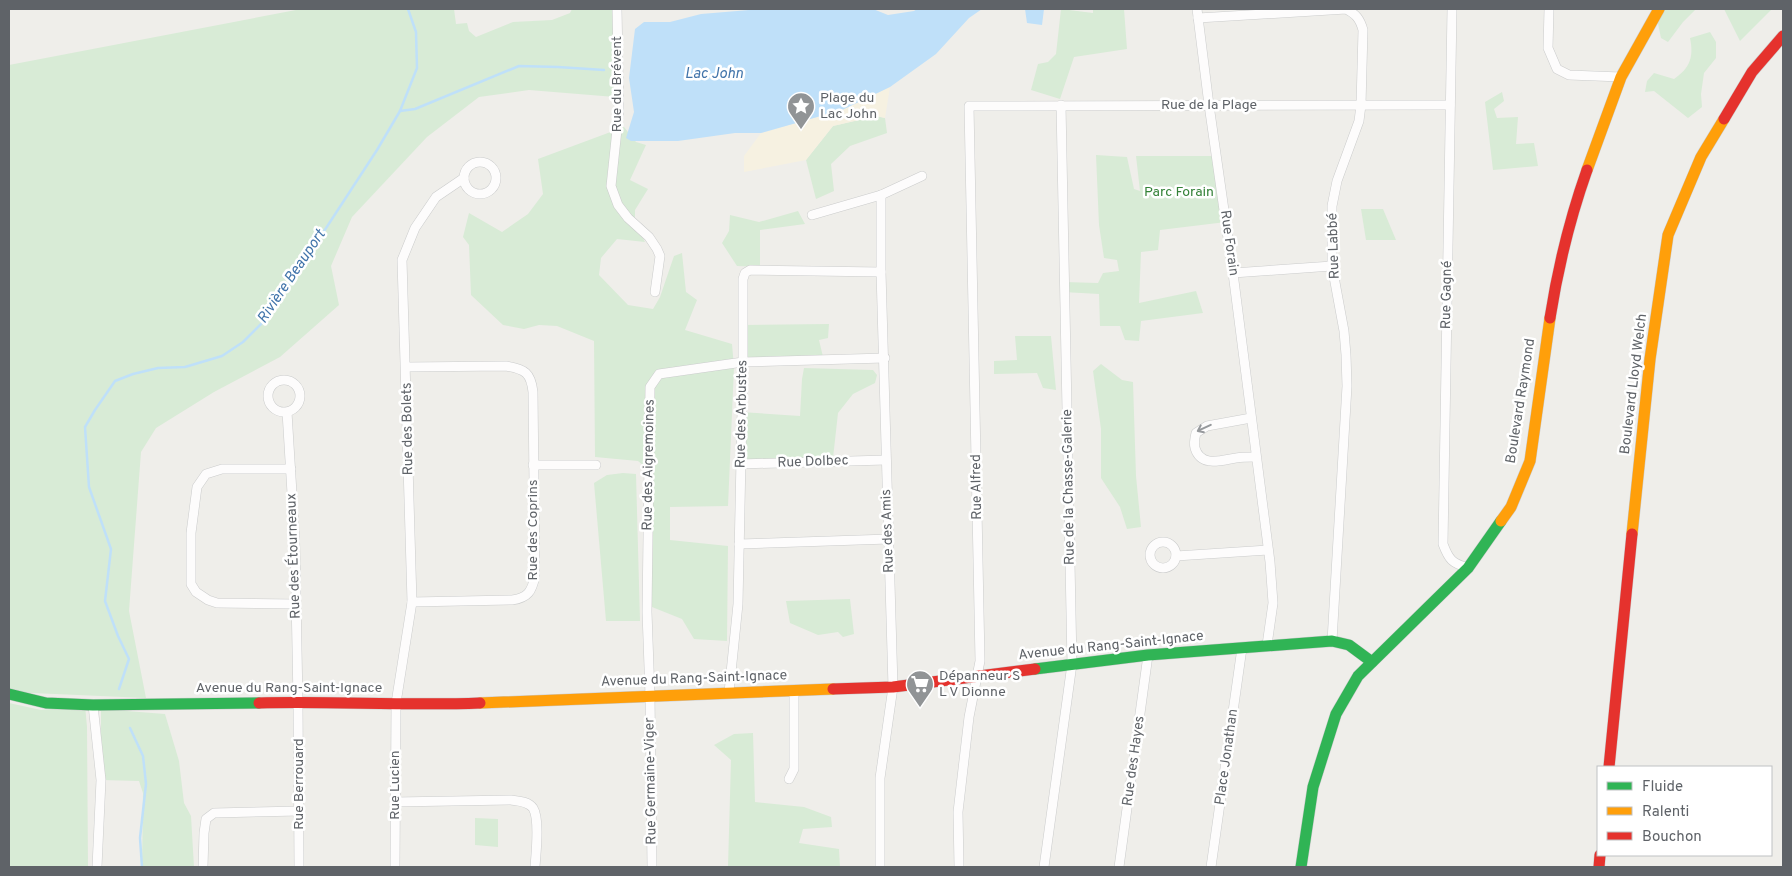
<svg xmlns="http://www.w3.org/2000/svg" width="1792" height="876" viewBox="0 0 1792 876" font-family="Overpass,sans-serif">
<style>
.green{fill:#d8ebd6}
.sand{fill:#f6f1e1}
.water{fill:#bfe0f9}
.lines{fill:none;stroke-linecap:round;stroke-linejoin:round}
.stream{stroke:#bfe0f9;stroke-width:2.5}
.street-casing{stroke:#cbcccc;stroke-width:10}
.fast-casing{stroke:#cacacb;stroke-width:12}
.slow-casing{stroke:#cacacb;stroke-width:12}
.jam-casing{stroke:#cacacb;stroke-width:12}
.street{stroke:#fdfcfc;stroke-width:9}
.fast{stroke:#30b455;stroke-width:11}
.slow{stroke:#ff9f0a;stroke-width:11}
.jam{stroke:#e5322d;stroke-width:11}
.oneway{stroke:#96999c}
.labels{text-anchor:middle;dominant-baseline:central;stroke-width:5;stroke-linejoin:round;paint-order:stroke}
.street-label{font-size:14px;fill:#5f6368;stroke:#fff}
.poi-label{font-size:14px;fill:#5f6368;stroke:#fff;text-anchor:start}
.park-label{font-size:14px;fill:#348238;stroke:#fff}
.water-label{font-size:15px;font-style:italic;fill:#4174aa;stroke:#fff}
</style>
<rect width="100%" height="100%" fill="#efeeea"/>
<g class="green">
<path d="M301,9H454L456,24L467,23L469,31L476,37L513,22L552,20L570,13L572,9H614L615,97L529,90L479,97L427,137L352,217L331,266L339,305L280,357L214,392L156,428L141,452L129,611L146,698L9,692V65Z"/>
<path d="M1061,9L1093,13V9H1124L1127,49L1074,57L1060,99L1031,90L1038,64L1048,62L1056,54Z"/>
<path d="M1664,9H1696L1683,22L1668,42L1661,38L1657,19Z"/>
<path d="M1724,9H1772L1740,41Z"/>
<path d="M1710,32L1716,42V58L1704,73L1701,94L1702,107L1688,118L1654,91L1645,92L1647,81L1654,73L1674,79C1690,68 1694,57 1690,38Z"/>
<path d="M1502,92L1504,101L1494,109L1497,118L1518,117L1516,144L1534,143L1538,166L1493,170L1485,102Z"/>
<path d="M876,116L885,118L887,133L850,146L831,164L834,191L816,199L806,160L833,126Z"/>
<path d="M624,127L636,142L646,145L630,180L648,189L635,210V223L645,242L617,239L601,258L599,275L628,305L653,309L660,297L674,256L682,253L686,292L697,300L685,330L732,344L734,367L728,506L670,507V540L728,546L727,641L694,639L682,619L652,607L649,470L638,461L595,457L594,341L557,326L539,325L524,329L503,325L471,295L469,245L463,237L469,213L502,232L528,214L543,194L538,159Z"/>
<path d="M1096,155L1127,157L1134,189L1140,191L1136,156H1216L1226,222L1160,230L1158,250L1141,252L1139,303L1196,291L1203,313L1141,321L1139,341L1125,340L1120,326H1100L1099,294L1063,292L1064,282L1098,283L1103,273L1119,271L1117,260L1104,258L1099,225Z"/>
<path d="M1361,209H1383L1396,240H1366Z"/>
<path d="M798,211L805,224L760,230V267L737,266L722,243L729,231L730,215L759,222Z"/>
<path d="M829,324L828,338L819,340L824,361L744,363L742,325Z"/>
<path d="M1015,336H1051L1056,390L1043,388L1037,373L994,374V361L1017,360Z"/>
<path d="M1101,364L1122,380L1133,382L1136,476L1141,527L1127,529L1120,507L1101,478V429L1093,371Z"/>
<path d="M804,368L873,370L877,375L875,383L853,394L838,413L833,458L741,466V412L800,416L802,379Z"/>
<path d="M623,473L636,474L640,621H606L594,483L607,475Z"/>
<path d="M850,599L854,634L843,637L838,632L818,635L790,623L786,601Z"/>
<path d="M9,703L41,710L83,707L85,705L87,727L88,867H9Z"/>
<path d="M101,709L165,714L179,761L184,803L191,816L194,867H142L143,793L139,781L101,780Z"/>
<path d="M753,733L755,802L804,807L831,817L832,827L803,829L799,843L839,849L840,867H728L731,760L714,745L734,734Z"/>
<path d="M475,818L498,819V847L475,845Z"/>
</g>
<path class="sand" d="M890,87L885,118L876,116L833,126L806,160L744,172V156L761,133L842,110Z"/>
<g class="water">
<path d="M761,9H873L888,15L914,11L917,9H982L969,18L936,54L890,87L842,110L761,133H735L678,141H631L626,138L634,112L629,78L635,29L644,22H670L701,14Z"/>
<path d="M1025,9H1044L1042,25L1027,23Z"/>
</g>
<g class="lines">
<g class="stream">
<path d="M400,111L415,109L519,66L558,67L604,70"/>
<path d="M119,689L129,659L118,636L105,601L111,549L89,487L85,427L95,410L115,381L133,374L158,368L185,367L222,356L243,342L268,317L377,150L400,111L417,68L416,32L408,9"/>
<path d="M130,728L143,756L146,784L140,838L142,867"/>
</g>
<g class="street-casing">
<g id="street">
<path d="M617,9L619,111L611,186L618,205L628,218L649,237L657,249L660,256L655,292"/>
<path d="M1197,9L1209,105L1233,273L1270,562L1273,603L1267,645"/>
<path d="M1452,9L1443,544C1449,560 1452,563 1468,568"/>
<path d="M1549,9L1548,48L1557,69L1569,75L1621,77"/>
<path d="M1198,18L1346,9C1356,14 1360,19 1363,30L1361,105L1359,121L1337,181L1332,206V266L1344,331L1346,355L1347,386L1332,641"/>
<circle cx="480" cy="178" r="16"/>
<path d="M812,215L881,195L922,176"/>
<path d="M1233,273L1332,266"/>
<path d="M406,367L506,366C525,369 531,373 533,392L535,576C532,591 528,598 512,600L412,602"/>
<circle cx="284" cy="396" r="16"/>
<path d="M287,412L295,542L298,702L299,867"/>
<path d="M1251,418L1207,426L1196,433C1195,437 1194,444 1195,448C1201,468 1222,460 1236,458C1242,457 1249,457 1255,457"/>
<path d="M740,464L886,460"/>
<path d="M533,465H596"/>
<path d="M291,469H222L206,474L197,487L191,533V584L196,592L208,600L217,603L296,604"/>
<circle cx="1163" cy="555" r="13"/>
<path d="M739,544L889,539"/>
<path d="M1176,556L1268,550"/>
<path d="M729,692L738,604L743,362V279L745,273L750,270L881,272"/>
<path d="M93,705L101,780L97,867"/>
<path d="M789,779L794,769V691"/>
<path d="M395,802L511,800C518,801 528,801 533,808C540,819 536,853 535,867"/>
<path d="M203,867L204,833L206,819L214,813L299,811"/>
<path d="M395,867L396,703L412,602L402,260L415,228L436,197L464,178"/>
<path d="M652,867L650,695L647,612L650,387L659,374L743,362L885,358"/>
<path d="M880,867V778L893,687L881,272V195"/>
<path d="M959,867L958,812L969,717L980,661L969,106L1450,105"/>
<path d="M1044,867L1072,664L1061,105"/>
<path d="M1119,867L1148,655"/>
<path d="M1211,867L1242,648"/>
</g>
</g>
<g class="fast-casing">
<g id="fast">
<path d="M1035,669L1148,655L1332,641L1349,645L1372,662"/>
<path d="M9,694L46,703L93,705L259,703"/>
<path d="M1301,867L1313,787L1336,714L1358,676L1468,568L1501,521"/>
</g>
</g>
<g class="slow-casing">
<g id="slow">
<path d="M1587,170L1621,77L1659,9"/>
<path d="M1501,521L1511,507L1530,461L1550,318"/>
<path d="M1632,534L1650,359L1668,235L1701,157L1724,119"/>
<path d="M480,703L833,689"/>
</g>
</g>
<g class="jam-casing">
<g id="jam">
<path d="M1724,119L1752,72L1783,36"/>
<path d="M1550,318C1558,267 1570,218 1587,170"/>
<path d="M833,689L893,687L1035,669"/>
<path d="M259,703C333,701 407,706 480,703"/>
<path d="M1609,767L1632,534"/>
<path d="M1599,867L1600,855"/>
</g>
</g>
<use href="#street" class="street"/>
<use href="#fast" class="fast"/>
<use href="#slow" class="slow"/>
<use href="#jam" class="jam"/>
</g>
<defs><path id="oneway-shaft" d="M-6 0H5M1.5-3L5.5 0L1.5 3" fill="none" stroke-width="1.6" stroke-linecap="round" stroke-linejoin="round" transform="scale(1.25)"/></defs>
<use class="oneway" href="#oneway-shaft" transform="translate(1204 428) rotate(155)"/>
<defs>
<g id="sight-pin" transform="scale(1.4375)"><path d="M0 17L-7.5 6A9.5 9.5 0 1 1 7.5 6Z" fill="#919496" stroke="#fff"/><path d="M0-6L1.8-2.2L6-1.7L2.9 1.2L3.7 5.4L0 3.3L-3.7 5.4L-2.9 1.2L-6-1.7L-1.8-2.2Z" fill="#fff"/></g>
<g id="supermarket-pin" transform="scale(1.4375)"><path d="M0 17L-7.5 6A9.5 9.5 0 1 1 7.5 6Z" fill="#919496" stroke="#fff"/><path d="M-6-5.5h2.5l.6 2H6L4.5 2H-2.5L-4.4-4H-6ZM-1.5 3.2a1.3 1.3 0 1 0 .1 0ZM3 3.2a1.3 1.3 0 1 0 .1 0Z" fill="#fff"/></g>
</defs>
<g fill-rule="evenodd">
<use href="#sight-pin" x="801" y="106"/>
<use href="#supermarket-pin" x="920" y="684"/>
</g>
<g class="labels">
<g class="street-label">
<text transform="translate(617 84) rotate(-90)">Rue du Brévent</text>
<text x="1209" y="105">Rue de la Plage</text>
<text transform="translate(1229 243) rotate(82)">Rue Forain</text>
<text transform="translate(1334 246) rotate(-92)">Rue Labbé</text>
<text transform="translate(1447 295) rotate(-89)">Rue Gagné</text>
<text transform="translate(1634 384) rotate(-83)">Boulevard Lloyd Welch</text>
<text transform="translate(1521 401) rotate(-81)">Boulevard Raymond</text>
<text transform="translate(742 414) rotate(-89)">Rue des Arbustes</text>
<text transform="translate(408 429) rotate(-91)">Rue des Bolets</text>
<text transform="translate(813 462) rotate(-2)">Rue Dolbec</text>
<text transform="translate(649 465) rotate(-89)">Rue des Aigremoines</text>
<text transform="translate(977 487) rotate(-91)">Rue Alfred</text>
<text transform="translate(1069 487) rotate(-91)">Rue de la Chasse-Galerie</text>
<text transform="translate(533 530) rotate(-90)">Rue des Coprins</text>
<text transform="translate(888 531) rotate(-92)">Rue des Amis</text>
<text transform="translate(294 556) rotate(-92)">Rue des Étourneaux</text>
<text transform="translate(1111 646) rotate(-6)">Avenue du Rang-Saint-Ignace</text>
<text transform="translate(694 679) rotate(-2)">Avenue du Rang-Saint-Ignace</text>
<text x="289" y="688">Avenue du Rang-Saint-Ignace</text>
<text transform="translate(1227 757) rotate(-82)">Place Jonathan</text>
<text transform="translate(1134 761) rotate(-82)">Rue des Hayes</text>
<text transform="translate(651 781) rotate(-91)">Rue Germaine-Viger</text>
<text transform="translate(299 784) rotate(-90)">Rue Berrouard</text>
<text transform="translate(395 785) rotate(-90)">Rue Lucien</text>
</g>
<g class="poi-label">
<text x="820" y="98">Plage du<tspan x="820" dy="16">Lac John</tspan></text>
<text x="939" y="676">Dépanneur S<tspan x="939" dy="16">L V Dionne</tspan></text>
</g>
<g class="park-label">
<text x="1179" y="192">Parc Forain</text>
</g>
<g class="water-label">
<text x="714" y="74">Lac John</text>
<text transform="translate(292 277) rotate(-56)">Rivière Beauport</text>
</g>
</g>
<rect width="1792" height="876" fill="none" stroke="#5f6368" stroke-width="20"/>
<rect x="1597" y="766" width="175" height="90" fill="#ffffff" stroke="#bfc1c3"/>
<rect x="1607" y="782" width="25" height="8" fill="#30b455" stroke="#bfc1c3"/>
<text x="1642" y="791" font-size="15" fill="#5f6368">Fluide</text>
<rect x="1607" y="807" width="25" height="8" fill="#ff9f0a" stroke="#bfc1c3"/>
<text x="1642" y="816" font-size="15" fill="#5f6368">Ralenti</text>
<rect x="1607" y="832" width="25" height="8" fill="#e5322d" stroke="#bfc1c3"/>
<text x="1642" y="841" font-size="15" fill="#5f6368">Bouchon</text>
</svg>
